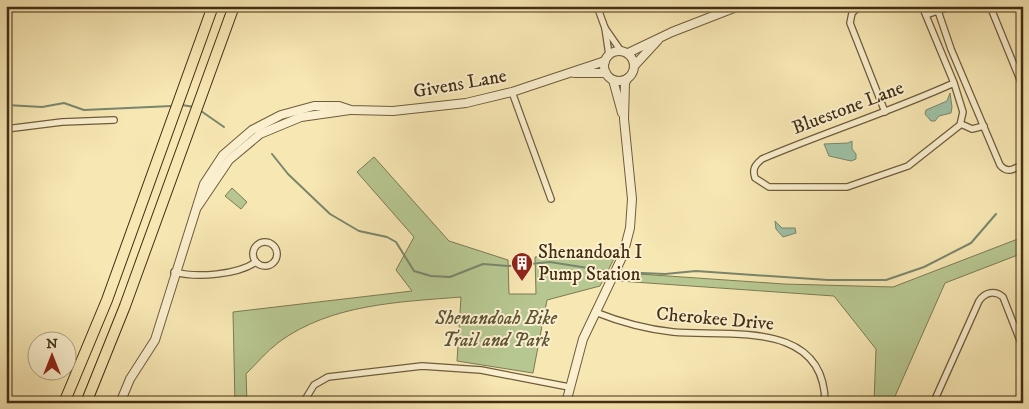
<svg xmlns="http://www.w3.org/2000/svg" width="1029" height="409" viewBox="0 0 1029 409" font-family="'IM FELL DW Pica',serif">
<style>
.green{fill:#b7c791;stroke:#7c7a53}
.water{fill:#9ec1a7;stroke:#79866d}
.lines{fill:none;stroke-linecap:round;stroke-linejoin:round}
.stream{stroke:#79866d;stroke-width:2}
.minor-casing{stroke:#6f5c3c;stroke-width:8}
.tertiary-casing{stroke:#6f5c3c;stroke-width:10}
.motorway-casing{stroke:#422e15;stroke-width:12}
.minor{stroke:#faefce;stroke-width:5.5}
.tertiary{stroke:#faefce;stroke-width:8}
.motorway{stroke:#f7e7b3;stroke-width:10}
.labels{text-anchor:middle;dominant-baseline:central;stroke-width:4;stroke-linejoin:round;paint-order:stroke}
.street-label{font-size:19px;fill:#422e15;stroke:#faefce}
.poi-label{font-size:19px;fill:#422e15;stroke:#faefce;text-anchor:start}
.park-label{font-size:19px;font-style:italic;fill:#5f5434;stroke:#faefce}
</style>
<rect width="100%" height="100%" fill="#f7e7b3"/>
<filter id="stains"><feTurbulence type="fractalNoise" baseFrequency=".004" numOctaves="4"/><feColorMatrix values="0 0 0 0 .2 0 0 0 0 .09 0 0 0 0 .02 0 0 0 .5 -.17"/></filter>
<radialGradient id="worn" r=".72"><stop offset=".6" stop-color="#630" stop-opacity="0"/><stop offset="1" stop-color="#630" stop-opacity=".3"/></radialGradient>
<g class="green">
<path d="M374,157L449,241L508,260L509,294H536L535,257L617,253L600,286L547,300L533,373L457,361L461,297C399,302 331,304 279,342C267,351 256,364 246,374L247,403H235L233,312L412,291L396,270L414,237L357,172Z"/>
<path d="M232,188L247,202L241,209L225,196Z"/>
<path d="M1023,237V253L945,283L892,403H874L876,349L834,296L619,281L624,273L784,284L893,287Z"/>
</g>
<g class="water">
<path d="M950,93L952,107L951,113L939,116L935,121H931L925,114L926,110L947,101Z"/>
<path d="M852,141V149L856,154V159L851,161L829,156L824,144L848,143Z"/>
<path d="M775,221L782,228H795L796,233L783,237L776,229Z"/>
</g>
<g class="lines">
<g class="stream">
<path d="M6,105L42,107L64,103L84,110L172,106"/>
<path d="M182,105L194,107"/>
<path d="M201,111L224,127"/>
<path d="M272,154L288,174L330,214L359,231L387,237L396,242L414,271L431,276L450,277L483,264L508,266L550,262L613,272"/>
<path d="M618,272L665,274L696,271L828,280H886L924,267L971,243L996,214"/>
</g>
<g class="minor-casing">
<g id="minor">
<path d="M540,6H560"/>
<path d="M597,6L605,28L621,51"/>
<path d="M860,6L852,13L850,23L885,112"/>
<path d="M922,6L954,83L963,112L960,125L908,166L847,187H769L755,178C752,169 755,165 762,159C826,132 892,111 954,83"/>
<path d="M990,6L1023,87"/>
<path d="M938,11L951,49L1000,165C1007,174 1015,169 1023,164"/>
<path d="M926,15L952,6"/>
<path d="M605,28L609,55"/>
<path d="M512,92L551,199"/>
<path d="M961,124L972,129L984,126"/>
<path d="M6,129L62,122L114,120"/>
<circle cx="265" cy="254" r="12"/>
<path d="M174,272C197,278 237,275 256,262"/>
<path d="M595,312C620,322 645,329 673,332C728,337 825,319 825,403"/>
<path d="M936,397L979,301C985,292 995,290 1003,297L1023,348"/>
<path d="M303,403L314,385L328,377L422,366L481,370L569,387"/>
</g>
</g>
<g class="tertiary-casing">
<g id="tertiary">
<circle cx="619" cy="66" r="15"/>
<path d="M628,53L672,32L739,6"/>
<path d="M635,65L658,40"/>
<path d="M574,73H606"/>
<path d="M613,80L622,113"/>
<path d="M198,206L229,160L260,134L301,117L350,110"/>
<path d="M120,403L130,379L155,340L204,184L223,155L252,130L281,115L314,106H339L351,110L393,111L466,103L512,92L605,61"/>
<path d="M566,403L583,339L623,255L630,228L632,199L624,119L625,83L627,79"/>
</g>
</g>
<g class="motorway-casing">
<g id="motorway">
<path d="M64,403L107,300L213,6"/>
<path d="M86,403L125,306L234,6"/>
</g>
</g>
<use href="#minor" class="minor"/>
<use href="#tertiary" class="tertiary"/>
<use href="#motorway" class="motorway"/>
</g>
<defs>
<g id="building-pin" transform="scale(1.125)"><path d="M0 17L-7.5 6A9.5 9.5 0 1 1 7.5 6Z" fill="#8f2418" stroke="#faefce"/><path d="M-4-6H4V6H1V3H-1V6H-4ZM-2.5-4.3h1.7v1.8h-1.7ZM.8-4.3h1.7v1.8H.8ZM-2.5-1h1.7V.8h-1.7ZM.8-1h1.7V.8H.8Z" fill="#fff"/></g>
</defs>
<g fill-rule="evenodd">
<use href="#building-pin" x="522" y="263"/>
</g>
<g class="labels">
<g class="street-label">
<text transform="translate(460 84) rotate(-10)">Givens Lane</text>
<text transform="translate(848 108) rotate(-21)">Bluestone Lane</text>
<text transform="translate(715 319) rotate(5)">Cherokee Drive</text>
</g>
<g class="poi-label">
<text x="538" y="252">Shenandoah I<tspan x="538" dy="22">Pump Station</tspan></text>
</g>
<g class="park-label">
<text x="496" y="318">Shenandoah Bike<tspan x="496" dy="22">Trail and Park</tspan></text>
</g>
</g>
<rect width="1029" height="409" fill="none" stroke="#f7e7b3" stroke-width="25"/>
<rect x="8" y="8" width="1014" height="394" fill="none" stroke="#422e15" stroke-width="2.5"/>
<rect x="12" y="12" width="1004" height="384" fill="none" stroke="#422e15"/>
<g transform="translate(52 356)"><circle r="24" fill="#faefce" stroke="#b0a284"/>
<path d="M0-4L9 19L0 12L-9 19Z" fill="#8f2418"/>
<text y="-8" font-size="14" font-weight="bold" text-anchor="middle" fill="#422e15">N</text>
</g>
<rect width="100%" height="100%" filter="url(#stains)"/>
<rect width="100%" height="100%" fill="url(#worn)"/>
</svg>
